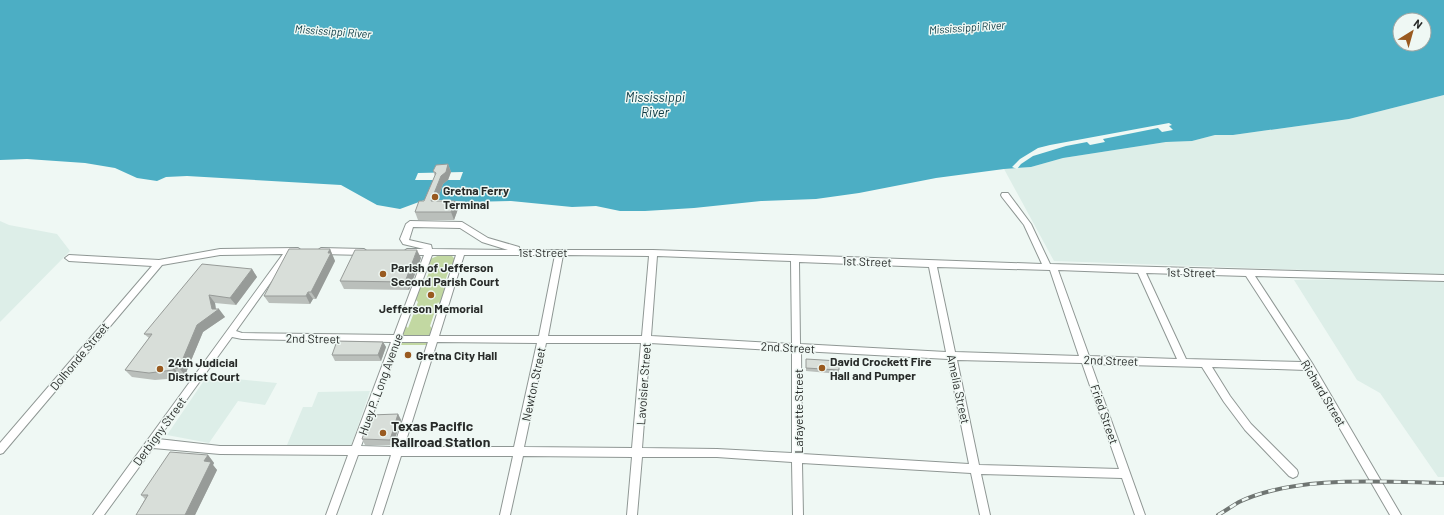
<svg xmlns="http://www.w3.org/2000/svg" width="1444" height="515" viewBox="0 0 1444 515" font-family="Barlow,sans-serif">
<style>
.built{fill:#ddeee8}
.green{fill:#c2d8a2}
.water{fill:#4caec4;fill-rule:evenodd}
.pier{fill:#eff8f4}
.lines{fill:none;stroke-linecap:round;stroke-linejoin:round}
.pedestrian-casing{stroke:#8f9794;stroke-width:8}
.minor-casing{stroke:#8f9794;stroke-width:2}
.pedestrian{stroke:#fff;stroke-width:6}
.minor{fill:#fff;fill-rule:evenodd}
.rail-casing{stroke:#6f7572;stroke-width:4}
.rail{stroke:#eff8f4;stroke-width:2.5;stroke-dasharray:7;stroke-linecap:butt}
.wall{fill:#babfbb}
.shaded-wall{fill:#979b98}
.building{fill:#d8ded9;stroke:#979b98}
.poi-dot{fill:#995a20;stroke:#eff8f4;stroke-width:1.5}
.labels{text-anchor:middle;dominant-baseline:central;stroke-width:3;stroke-linejoin:round;paint-order:stroke}
.far-water-label{font-size:11px;font-style:italic;fill:#0c3a44;stroke:#eff8f4}
.poi-label{font-size:12px;font-weight:bold;fill:#282b29;stroke:#eff8f4;text-anchor:start}
.street-label{font-size:12px;fill:#282b29;stroke:#eff8f4}
.water-label{font-size:13px;font-style:italic;fill:#0c3a44;stroke:#eff8f4}
.near-poi-label{font-size:14px;font-weight:bold;fill:#282b29;stroke:#eff8f4;text-anchor:start}
</style>
<rect width="100%" height="100%" fill="#eff8f4"/>
<g class="built">
<path d="M1444,95V275L1054,261L1004,169L1031,167L1063,158L1166,142L1192,141L1215,135H1233L1349,119Z"/>
<path d="M0,221L9,225L57,234L70,251L0,322Z"/>
<path d="M1358,279L1444,282V477H1438L1380,393L1357,380L1294,280Z"/>
<path d="M207,376L277,383L265,405L238,401L209,443L167,435Z"/>
<path d="M370,391L351,446L287,445L303,407H312L318,392Z"/>
</g>
<path class="green" d="M442,254L452,256L456,260L455,268L451,264L443,287L447,292L442,307L438,302L430,326L434,331L430,345H398L404,324L408,328L418,302L414,298L420,282L424,285L431,267L427,264L428,260Z"/>
<path class="water" d="M0,0H1444V95L1349,119L1233,135H1215L1192,141L1166,142L1063,158L1031,167L1004,169L936,178L859,193L816,199L761,201L694,208L645,211H620L596,206L572,207L511,201L468,202L427,199L400,209L377,205L341,185L187,176L166,177L157,181L137,178L115,168L85,163L27,159L0,160ZM1400,20H1424V44H1400Z"/>
<g class="pier">
<path d="M1169,123L1172,125L1169,126L1173,130L1162,132L1158,128L1103,139L1105,142L1090,145L1087,142L1066,146L1033,156L1021,164L1017,169L1012,167L1020,159L1038,148L1050,145Z"/>
<path d="M463,172L460,180H415L418,173Z"/>
</g>
<g class="lines">
<g class="pedestrian-casing">
<path id="pedestrian" d="M396,339H435"/>
</g>
<g class="minor-casing">
<g id="minor">
<path d="M1002,193H1008L1031,224L1050,264L1444,275V281L1255,276L1312,363L1401,515H1390L1306,370L1212,367L1230,396L1251,424L1297,470L1298,473L1297,476L1293,478L1289,476L1245,430L1224,402L1202,367L1091,364L1145,515H1135L1122,478L981,474L990,515H980L971,473L802,463L803,515H793L792,462L717,457H642L637,515H627L632,457L523,456L510,515H500L513,456H401L382,515H372L391,455H358L336,515H326L348,455L220,454L153,448L104,515H93L283,254L220,255L162,265L3,453L0,454V443L152,266L69,261L65,258L69,255L159,260L220,249L298,248L302,251L301,253L291,254L236,331L242,333L394,335L424,255H407L403,252L407,249H424L403,244L400,239L406,224L410,221L462,222L488,238L519,247L520,250H653L1042,264L1024,225L1002,197L1001,195ZM413,227L460,228L482,242L508,250L432,249L431,245L409,240ZM432,255H456L394,447L361,446ZM464,255H555L539,336H439ZM563,255L649,256L642,336H548ZM657,256L791,261L792,344L651,336ZM799,262L929,267L946,352L800,344ZM937,267L1050,270L1079,356L955,352ZM1058,270L1138,273L1177,359L1089,356ZM1146,273L1246,276L1302,362L1186,359ZM232,337L242,339L391,342L352,446H220L158,439ZM437,342L537,343L514,447H404ZM546,343H641L632,448L524,447ZM650,343L792,351V453L717,449L642,448ZM801,351L948,359L969,464L802,454ZM957,360L1082,363L1119,469L979,465Z"/>
<path d="M321,248L364,249L368,252L364,255L321,254L317,251Z"/>
</g>
</g>
<use href="#pedestrian" class="pedestrian"/>
<use href="#minor" class="minor"/>
<g class="rail-casing">
<path id="rail" d="M1218,515C1225,511 1232,506 1239,502C1296,475 1382,482 1444,483"/>
</g>
<use href="#rail" class="rail"/>
</g>
<g class="wall">
<path d="M448,164L451,172L448,180L443,184L437,201H455L458,209L454,220H418L415,212L424,201L435,176L433,171Z"/>
<path d="M330,249L335,261L316,299H313L310,304L269,303L264,296Z"/>
<path d="M421,258L409,290L344,289L340,281Z"/>
<path d="M252,269L257,277L236,305L215,303L216,309L225,317L203,332L185,375L180,376L179,378L155,380L132,377L125,370L149,338L144,334Z"/>
<path d="M383,342L386,347L381,361H335L332,355Z"/>
<path d="M806,359L839,370V374L806,371Z"/>
<path d="M398,414L401,420L393,445H365L362,439Z"/>
<path d="M208,455L214,463L213,465L217,470L195,515H136L145,499L141,495Z"/>
</g>
<g class="shaded-wall">
<path d="M448,164L451,172L448,180L443,184L434,209L431,201L441,176Z"/>
<path d="M455,201L458,209L454,220L451,212Z"/>
<path d="M330,249L335,261L316,299L311,292Z"/>
<path d="M417,250L421,258L409,290L405,282Z"/>
<path d="M252,269L257,277L236,305L230,298Z"/>
<path d="M308,292L313,299L310,304L306,296Z"/>
<path d="M209,295L215,303L216,311L219,309L225,317L203,332L185,375L179,368L197,325L212,309Z"/>
<path d="M383,342L386,347L381,361L378,355Z"/>
<path d="M174,368L180,376L179,378L173,370Z"/>
<path d="M398,414L401,420L393,445L390,440Z"/>
<path d="M208,455L214,463L213,465L217,470L195,515H185L204,461Z"/>
</g>
<g class="building">
<path d="M448,164L446,172L441,176L431,201H455L451,212H415L419,201H424L436,173L433,171L436,165Z"/>
<path d="M289,249H330L328,253H331L311,292H308L306,296H264Z"/>
<path d="M355,250H417L405,282L340,281Z"/>
<path d="M202,264L252,269L230,298L209,295L212,309H219L197,325L179,368H174L173,370L149,373L125,370L152,334H144Z"/>
<path d="M337,341L383,342L378,355H332Z"/>
<path d="M806,359L839,361V370L806,368Z"/>
<path d="M398,414L390,440L362,439L370,415Z"/>
<path d="M170,452L208,455L204,461L211,462L185,515H136L148,495H141Z"/>
</g>
<g class="poi-dot">
<circle cx="435" cy="197" r="4"/>
<circle cx="383" cy="274" r="4"/>
<circle cx="431" cy="295" r="4"/>
<circle cx="408" cy="355" r="4"/>
<circle cx="822" cy="368" r="4"/>
<circle cx="160" cy="369" r="4"/>
<circle cx="383" cy="433" r="4"/>
</g>
<g class="labels">
<g class="far-water-label">
<text transform="translate(967 27) rotate(-4)">Mississippi River</text>
<text transform="translate(333 31) rotate(4)">Mississippi River</text>
</g>
<g class="poi-label">
<text x="443" y="190">Gretna Ferry<tspan x="443" dy="14">Terminal</tspan></text>
<text x="391" y="267">Parish of Jefferson<tspan x="391" dy="14">Second Parish Court</tspan></text>
<text x="431" y="308" text-anchor="middle">Jefferson Memorial</text>
<text x="416" y="355">Gretna City Hall</text>
<text x="830" y="361">David Crockett Fire<tspan x="830" dy="14">Hall and Pumper</tspan></text>
<text x="168" y="362">24th Judicial<tspan x="168" dy="14">District Court</tspan></text>
</g>
<g class="street-label">
<text x="543" y="252">1st Street</text>
<text transform="translate(867 261) rotate(2)">1st Street</text>
<text transform="translate(1191 272) rotate(1)">1st Street</text>
<text transform="translate(313 338) rotate(1)">2nd Street</text>
<text transform="translate(788 347) rotate(3)">2nd Street</text>
<text transform="translate(79 356) rotate(-50)">Dolhonde Street</text>
<text transform="translate(1111 360) rotate(2)">2nd Street</text>
<text transform="translate(380 384) rotate(-70)">Huey P. Long Avenue</text>
<text transform="translate(533 384) rotate(-78)">Newton Street</text>
<text transform="translate(643 384) rotate(-86)">Lavoisier Street</text>
<text transform="translate(959 389) rotate(78)">Amelia Street</text>
<text transform="translate(1324 393) rotate(59)">Richard Street</text>
<text transform="translate(798 411) rotate(-90)">Lafayette Street</text>
<text transform="translate(1105 414) rotate(71)">Fried Street</text>
<text transform="translate(159 431) rotate(-54)">Derbigny Street</text>
</g>
<g class="water-label">
<text x="655" y="97">Mississippi<tspan x="655" dy="15">River</tspan></text>
</g>
<g class="near-poi-label">
<text x="391" y="425">Texas Pacific<tspan x="391" dy="16">Railroad Station</tspan></text>
</g>
</g>
<g transform="translate(1412 32) rotate(37)"><circle r="19" fill="#eff8f4" stroke="#9fa6a3"/>
<path d="M0-3L7 15L0 10L-7 15Z" fill="#995a20"/>
<text y="-6" font-size="11" font-weight="bold" text-anchor="middle" fill="#282b29">N</text>
</g>
</svg>
